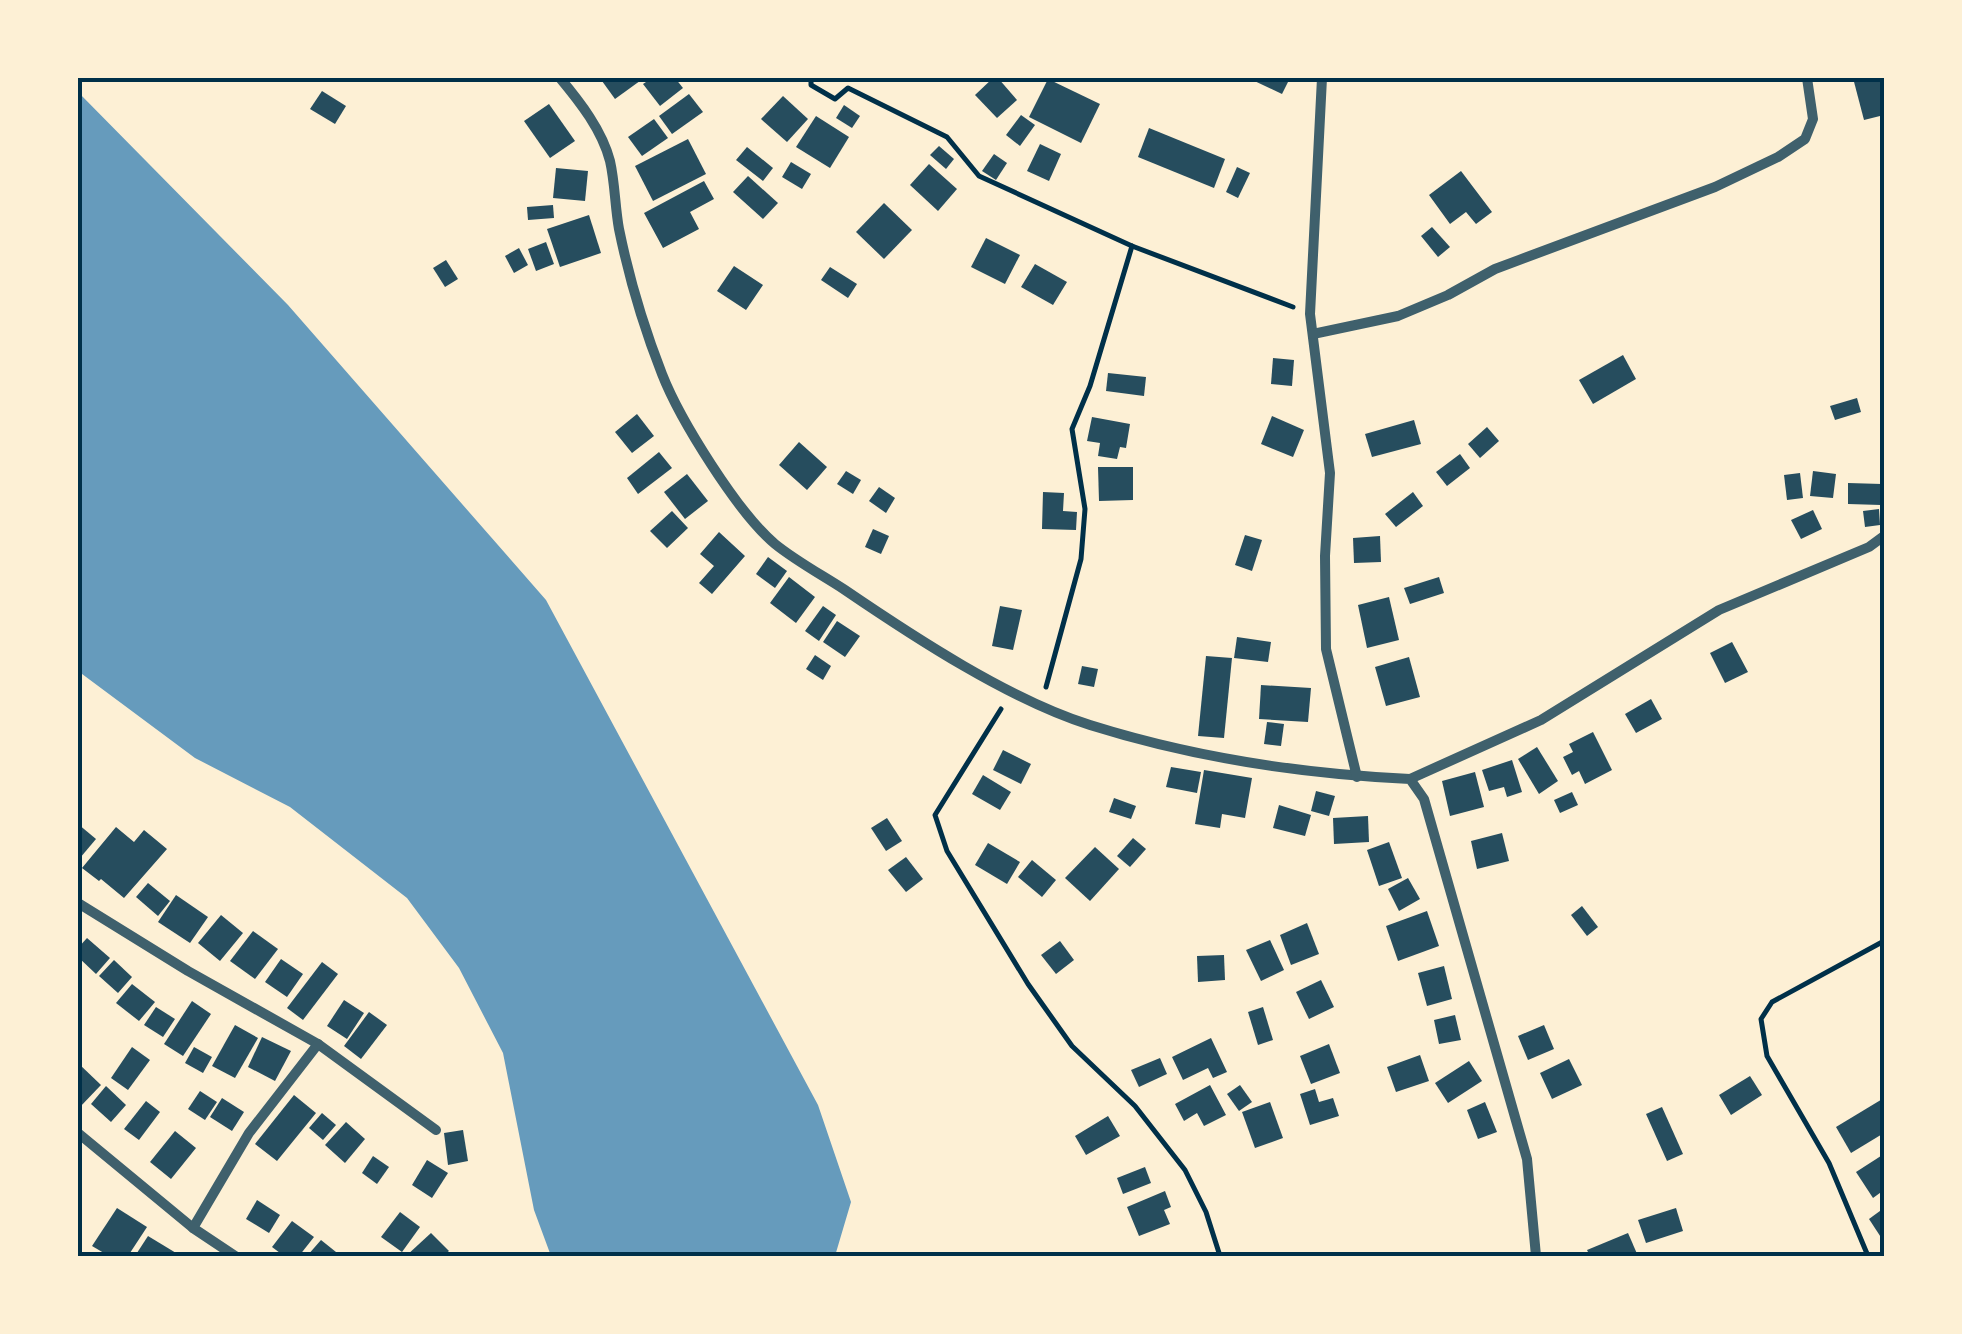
<svg xmlns="http://www.w3.org/2000/svg" width="1962" height="1334" viewBox="0 0 1962 1334" font-family="'PT Serif',serif">
<style>
.water{fill:#669bbc}
.building{fill:#264d5e}
.lines{fill:none;stroke-linecap:round;stroke-linejoin:round}
.path{stroke:#003049;stroke-width:5}
.minor{stroke:#3f606c;stroke-width:10}
.neatline{fill:none;stroke:#003049;stroke-width:4}
</style>
<rect width="100%" height="100%" fill="#fdf0d5"/>
<path class="water" d="M78,92L288,305L546,600L818,1105L851,1202L835,1256H551L534,1210L503,1053L459,968L407,898L290,807L195,758L78,671Z"/>
<g class="building">
<path d="M606,78H644L615,99L602,81Z"/>
<path d="M652,78H675L683,88L660,106L643,84Z"/>
<path d="M993,78H998L1017,100L997,118L975,95Z"/>
<path d="M1248,78H1290L1282,94Z"/>
<path d="M1853,78H1884V115L1864,120Z"/>
<path d="M1048,79L1100,104L1081,143L1029,117Z"/>
<path d="M322,91L346,106L335,124L310,109Z"/>
<path d="M689,94L703,112L672,134L659,116Z"/>
<path d="M783,96L808,119L787,142L761,119Z"/>
<path d="M549,104L575,141L550,158L524,121Z"/>
<path d="M844,105L860,116L852,128L836,118Z"/>
<path d="M1021,115L1035,125L1020,146L1006,135Z"/>
<path d="M816,116L849,137L830,168L796,147Z"/>
<path d="M654,119L668,138L642,156L628,137Z"/>
<path d="M1149,128L1225,159L1214,188L1138,157Z"/>
<path d="M688,139L706,174L653,201L635,166Z"/>
<path d="M1040,144L1061,154L1049,181L1027,171Z"/>
<path d="M939,146L954,159L946,169L930,155Z"/>
<path d="M747,147L773,168L763,181L736,160Z"/>
<path d="M994,154L1007,163L996,180L982,171Z"/>
<path d="M791,162L811,174L802,189L782,177Z"/>
<path d="M929,164L957,189L938,211L910,185Z"/>
<path d="M1237,167L1250,173L1238,198L1226,192Z"/>
<path d="M556,168L588,171L585,201L553,198Z"/>
<path d="M1461,171L1492,212L1476,224L1466,212L1450,224L1429,195Z"/>
<path d="M748,176L778,203L763,219L733,192Z"/>
<path d="M704,181L714,199L690,212L699,229L663,248L644,213Z"/>
<path d="M884,203L912,230L884,259L856,232Z"/>
<path d="M553,205L554,218L528,220L527,207Z"/>
<path d="M589,215L601,253L560,267L547,229Z"/>
<path d="M1432,227L1450,247L1438,257L1421,236Z"/>
<path d="M986,238L1020,255L1005,284L971,267Z"/>
<path d="M546,242L554,264L536,271L528,249Z"/>
<path d="M519,248L528,265L514,273L505,256Z"/>
<path d="M446,260L458,279L445,287L433,268Z"/>
<path d="M1035,264L1067,282L1053,305L1021,287Z"/>
<path d="M734,266L763,285L746,310L717,291Z"/>
<path d="M830,267L857,284L848,298L821,280Z"/>
<path d="M1623,355L1636,379L1593,404L1579,380Z"/>
<path d="M1273,358L1294,360L1292,386L1271,384Z"/>
<path d="M1108,373L1146,377L1144,396L1106,391Z"/>
<path d="M1857,398L1861,412L1835,420L1830,406Z"/>
<path d="M637,414L654,436L632,453L615,432Z"/>
<path d="M1272,416L1304,430L1293,457L1261,444Z"/>
<path d="M1092,417L1130,424L1126,448L1120,447L1117,459L1098,456L1100,443L1087,441Z"/>
<path d="M1414,420L1421,444L1372,457L1365,434Z"/>
<path d="M1487,427L1499,441L1480,458L1468,444Z"/>
<path d="M799,442L827,467L807,490L779,465Z"/>
<path d="M659,452L672,468L638,494L627,478Z"/>
<path d="M1460,454L1470,468L1447,486L1436,472Z"/>
<path d="M1098,467H1133V500L1099,501Z"/>
<path d="M846,471L861,480L853,494L837,484Z"/>
<path d="M1813,471L1836,474L1833,498L1810,496Z"/>
<path d="M1800,473L1803,498L1787,500L1784,475Z"/>
<path d="M687,474L708,501L685,519L664,492Z"/>
<path d="M1848,483L1882,484L1881,505L1848,504Z"/>
<path d="M879,487L895,498L886,513L869,501Z"/>
<path d="M1043,492L1064,493L1063,511L1077,512L1076,530L1042,529Z"/>
<path d="M1413,492L1423,506L1396,527L1385,514Z"/>
<path d="M1879,509L1880,525L1865,527L1863,511Z"/>
<path d="M1813,510L1822,529L1801,539L1791,520Z"/>
<path d="M672,511L688,528L667,548L650,531Z"/>
<path d="M873,529L889,536L881,554L865,547Z"/>
<path d="M719,532L745,556L712,594L699,583L714,566L700,554Z"/>
<path d="M1245,535L1262,540L1252,571L1235,565Z"/>
<path d="M1380,536L1381,562L1354,563L1353,538Z"/>
<path d="M768,557L787,571L775,588L756,574Z"/>
<path d="M789,577L815,597L796,623L770,603Z"/>
<path d="M1439,577L1444,593L1410,604L1404,588Z"/>
<path d="M1389,597L1399,640L1367,648L1358,605Z"/>
<path d="M823,606L836,615L819,641L805,631Z"/>
<path d="M1000,606L1022,610L1013,650L992,646Z"/>
<path d="M837,621L860,636L845,657L823,642Z"/>
<path d="M1237,637L1271,642L1268,662L1234,658Z"/>
<path d="M1732,642L1748,672L1725,683L1710,653Z"/>
<path d="M815,655L831,666L823,680L806,669Z"/>
<path d="M1206,656L1232,658L1224,738L1198,736Z"/>
<path d="M1409,657L1420,697L1386,706L1375,667Z"/>
<path d="M1082,666L1098,669L1094,687L1078,684Z"/>
<path d="M1261,685L1311,688L1308,722L1259,719Z"/>
<path d="M1651,699L1662,719L1636,733L1625,714Z"/>
<path d="M1267,722L1284,724L1281,746L1264,744Z"/>
<path d="M1593,732L1612,770L1585,784L1579,771L1572,775L1563,757L1573,752L1569,744Z"/>
<path d="M1537,747L1558,781L1539,794L1518,759Z"/>
<path d="M1003,750L1031,764L1021,784L993,770Z"/>
<path d="M1512,760L1522,792L1507,797L1504,787L1489,791L1482,770Z"/>
<path d="M1171,767L1201,772L1197,793L1166,787Z"/>
<path d="M1204,770L1252,778L1245,818L1222,814L1220,828L1195,824Z"/>
<path d="M1475,772L1484,807L1450,816L1442,781Z"/>
<path d="M983,775L1011,792L1000,810L972,794Z"/>
<path d="M1316,791L1335,796L1329,816L1311,811Z"/>
<path d="M1572,792L1578,805L1560,813L1554,800Z"/>
<path d="M1114,798L1136,806L1131,819L1109,812Z"/>
<path d="M1279,805L1311,815L1305,836L1273,828Z"/>
<path d="M1368,816L1369,842L1334,844L1333,818Z"/>
<path d="M887,818L902,841L886,851L871,828Z"/>
<path d="M78,824L96,839L80,858L78,856Z"/>
<path d="M116,827L134,842L144,830L167,849L124,898L101,879L99,881L82,868Z"/>
<path d="M1502,833L1509,861L1477,869L1471,841Z"/>
<path d="M1133,838L1146,849L1130,867L1117,856Z"/>
<path d="M1389,842L1402,878L1379,886L1367,850Z"/>
<path d="M988,843L1020,862L1007,884L975,865Z"/>
<path d="M1095,847L1119,869L1090,901L1065,878Z"/>
<path d="M906,857L923,879L906,892L888,870Z"/>
<path d="M1032,860L1056,880L1042,897L1018,877Z"/>
<path d="M1408,878L1420,899L1399,911L1388,889Z"/>
<path d="M148,883L170,901L158,916L136,897Z"/>
<path d="M176,895L208,917L190,943L158,922Z"/>
<path d="M1582,906L1598,927L1587,936L1571,915Z"/>
<path d="M1427,911L1439,946L1398,961L1386,926Z"/>
<path d="M221,915L243,933L220,961L198,943Z"/>
<path d="M1307,923L1319,954L1291,965L1280,935Z"/>
<path d="M253,931L278,949L255,979L230,961Z"/>
<path d="M87,938L110,958L96,974L78,957V948Z"/>
<path d="M1270,940L1284,970L1261,981L1246,950Z"/>
<path d="M1060,941L1074,960L1056,974L1041,955Z"/>
<path d="M1224,955L1225,980L1198,982L1197,956Z"/>
<path d="M281,959L303,974L287,997L265,982Z"/>
<path d="M114,960L132,977L118,993L99,976Z"/>
<path d="M322,962L338,974L303,1020L287,1008Z"/>
<path d="M1444,966L1452,999L1427,1006L1418,973Z"/>
<path d="M1321,980L1334,1007L1309,1019L1296,992Z"/>
<path d="M132,984L155,1002L139,1021L116,1003Z"/>
<path d="M344,1000L364,1013L347,1039L327,1026Z"/>
<path d="M192,1001L211,1014L183,1056L164,1044Z"/>
<path d="M156,1007L175,1019L163,1037L144,1025Z"/>
<path d="M1263,1007L1273,1040L1258,1045L1248,1012Z"/>
<path d="M369,1012L387,1025L361,1059L344,1046Z"/>
<path d="M1455,1015L1461,1040L1439,1044L1434,1020Z"/>
<path d="M235,1025L258,1038L235,1078L212,1066Z"/>
<path d="M1544,1025L1554,1049L1528,1060L1518,1036Z"/>
<path d="M262,1037L291,1051L275,1081L248,1067Z"/>
<path d="M1211,1038L1227,1072L1213,1078L1208,1068L1183,1080L1172,1057Z"/>
<path d="M1329,1044L1340,1073L1311,1084L1300,1056Z"/>
<path d="M132,1047L150,1060L128,1090L111,1078Z"/>
<path d="M194,1047L212,1057L203,1073L185,1063Z"/>
<path d="M1420,1055L1429,1081L1396,1092L1387,1067Z"/>
<path d="M1160,1058L1167,1074L1139,1087L1131,1070Z"/>
<path d="M1569,1059L1582,1085L1552,1099L1540,1073Z"/>
<path d="M1469,1061L1482,1081L1448,1103L1435,1083Z"/>
<path d="M78,1063L101,1085L79,1108L78,1106Z"/>
<path d="M1750,1076L1762,1095L1731,1115L1719,1095Z"/>
<path d="M1210,1085L1226,1115L1204,1126L1197,1113L1184,1121L1175,1104Z"/>
<path d="M1240,1085L1252,1102L1239,1111L1227,1094Z"/>
<path d="M106,1086L126,1105L111,1122L91,1104Z"/>
<path d="M1315,1089L1319,1102L1333,1098L1339,1116L1310,1125L1300,1094Z"/>
<path d="M200,1091L217,1102L205,1120L188,1109Z"/>
<path d="M294,1095L316,1113L277,1161L255,1144Z"/>
<path d="M222,1098L244,1112L232,1131L210,1117Z"/>
<path d="M1884,1098V1133L1851,1153L1836,1127Z"/>
<path d="M146,1101L160,1112L139,1140L124,1129Z"/>
<path d="M1270,1102L1283,1138L1255,1148L1242,1112Z"/>
<path d="M1485,1102L1497,1132L1478,1139L1467,1110Z"/>
<path d="M1662,1107L1683,1154L1667,1161L1646,1114Z"/>
<path d="M322,1113L336,1125L323,1140L309,1128Z"/>
<path d="M1108,1116L1120,1136L1086,1155L1075,1136Z"/>
<path d="M346,1122L365,1139L345,1163L325,1145Z"/>
<path d="M463,1130L468,1161L448,1165L444,1133Z"/>
<path d="M175,1131L196,1148L171,1179L150,1162Z"/>
<path d="M1884,1154V1190L1873,1198L1856,1172Z"/>
<path d="M373,1156L389,1167L377,1184L362,1173Z"/>
<path d="M427,1160L448,1173L432,1198L412,1185Z"/>
<path d="M1145,1167L1151,1183L1123,1194L1117,1178Z"/>
<path d="M1165,1191L1171,1207L1164,1210L1170,1224L1139,1236L1127,1207Z"/>
<path d="M257,1200L280,1215L269,1233L246,1219Z"/>
<path d="M117,1208L147,1227L128,1256H109L92,1246Z"/>
<path d="M1676,1208L1683,1231L1646,1243L1638,1220Z"/>
<path d="M1884,1208V1242L1869,1219Z"/>
<path d="M400,1212L420,1227L402,1252L381,1237Z"/>
<path d="M292,1221L314,1237L299,1256H284L272,1247Z"/>
<path d="M431,1233L449,1251L443,1256H406Z"/>
<path d="M1628,1233L1638,1256H1590L1587,1250Z"/>
<path d="M148,1236L181,1256H135Z"/>
<path d="M321,1240L341,1256H307Z"/>
</g>
<g class="lines">
<g class="path">
<path d="M811,78V85L835,99L848,88L947,137L979,176L1132,246L1293,307"/>
<path d="M1046,687L1081,559L1085,509L1072,429L1090,386L1132,246"/>
<path d="M1001,709L935,815L947,851L1028,984L1072,1046L1135,1106L1185,1170L1206,1212L1220,1256"/>
<path d="M1868,1256L1829,1163L1767,1056L1761,1019L1772,1002L1884,941"/>
</g>
<g class="minor">
<path d="M560,78C580,102 602,130 610,161C615,183 615,207 619,229C629,278 644,328 662,374C680,420 738,513 775,544C796,561 822,575 845,590C914,637 1010,700 1090,725C1192,757 1303,774 1410,779L1424,799L1527,1159L1536,1256"/>
<path d="M1322,78L1310,314L1330,473L1325,556L1326,649L1357,777"/>
<path d="M1313,334L1398,316L1448,295L1495,269L1715,187L1778,157L1805,139L1813,119L1807,78"/>
<path d="M1410,779L1541,720L1719,610L1869,547L1884,536"/>
<path d="M78,903L188,971L318,1044L436,1130"/>
<path d="M78,1133L193,1228L235,1256"/>
<path d="M193,1228L249,1133L318,1044"/>
</g>
</g>
<rect width="1962" height="1334" fill="none" stroke="#fdf0d5" stroke-width="160"/>
<rect x="80" y="80" width="1802" height="1174" class="neatline"/>
</svg>
